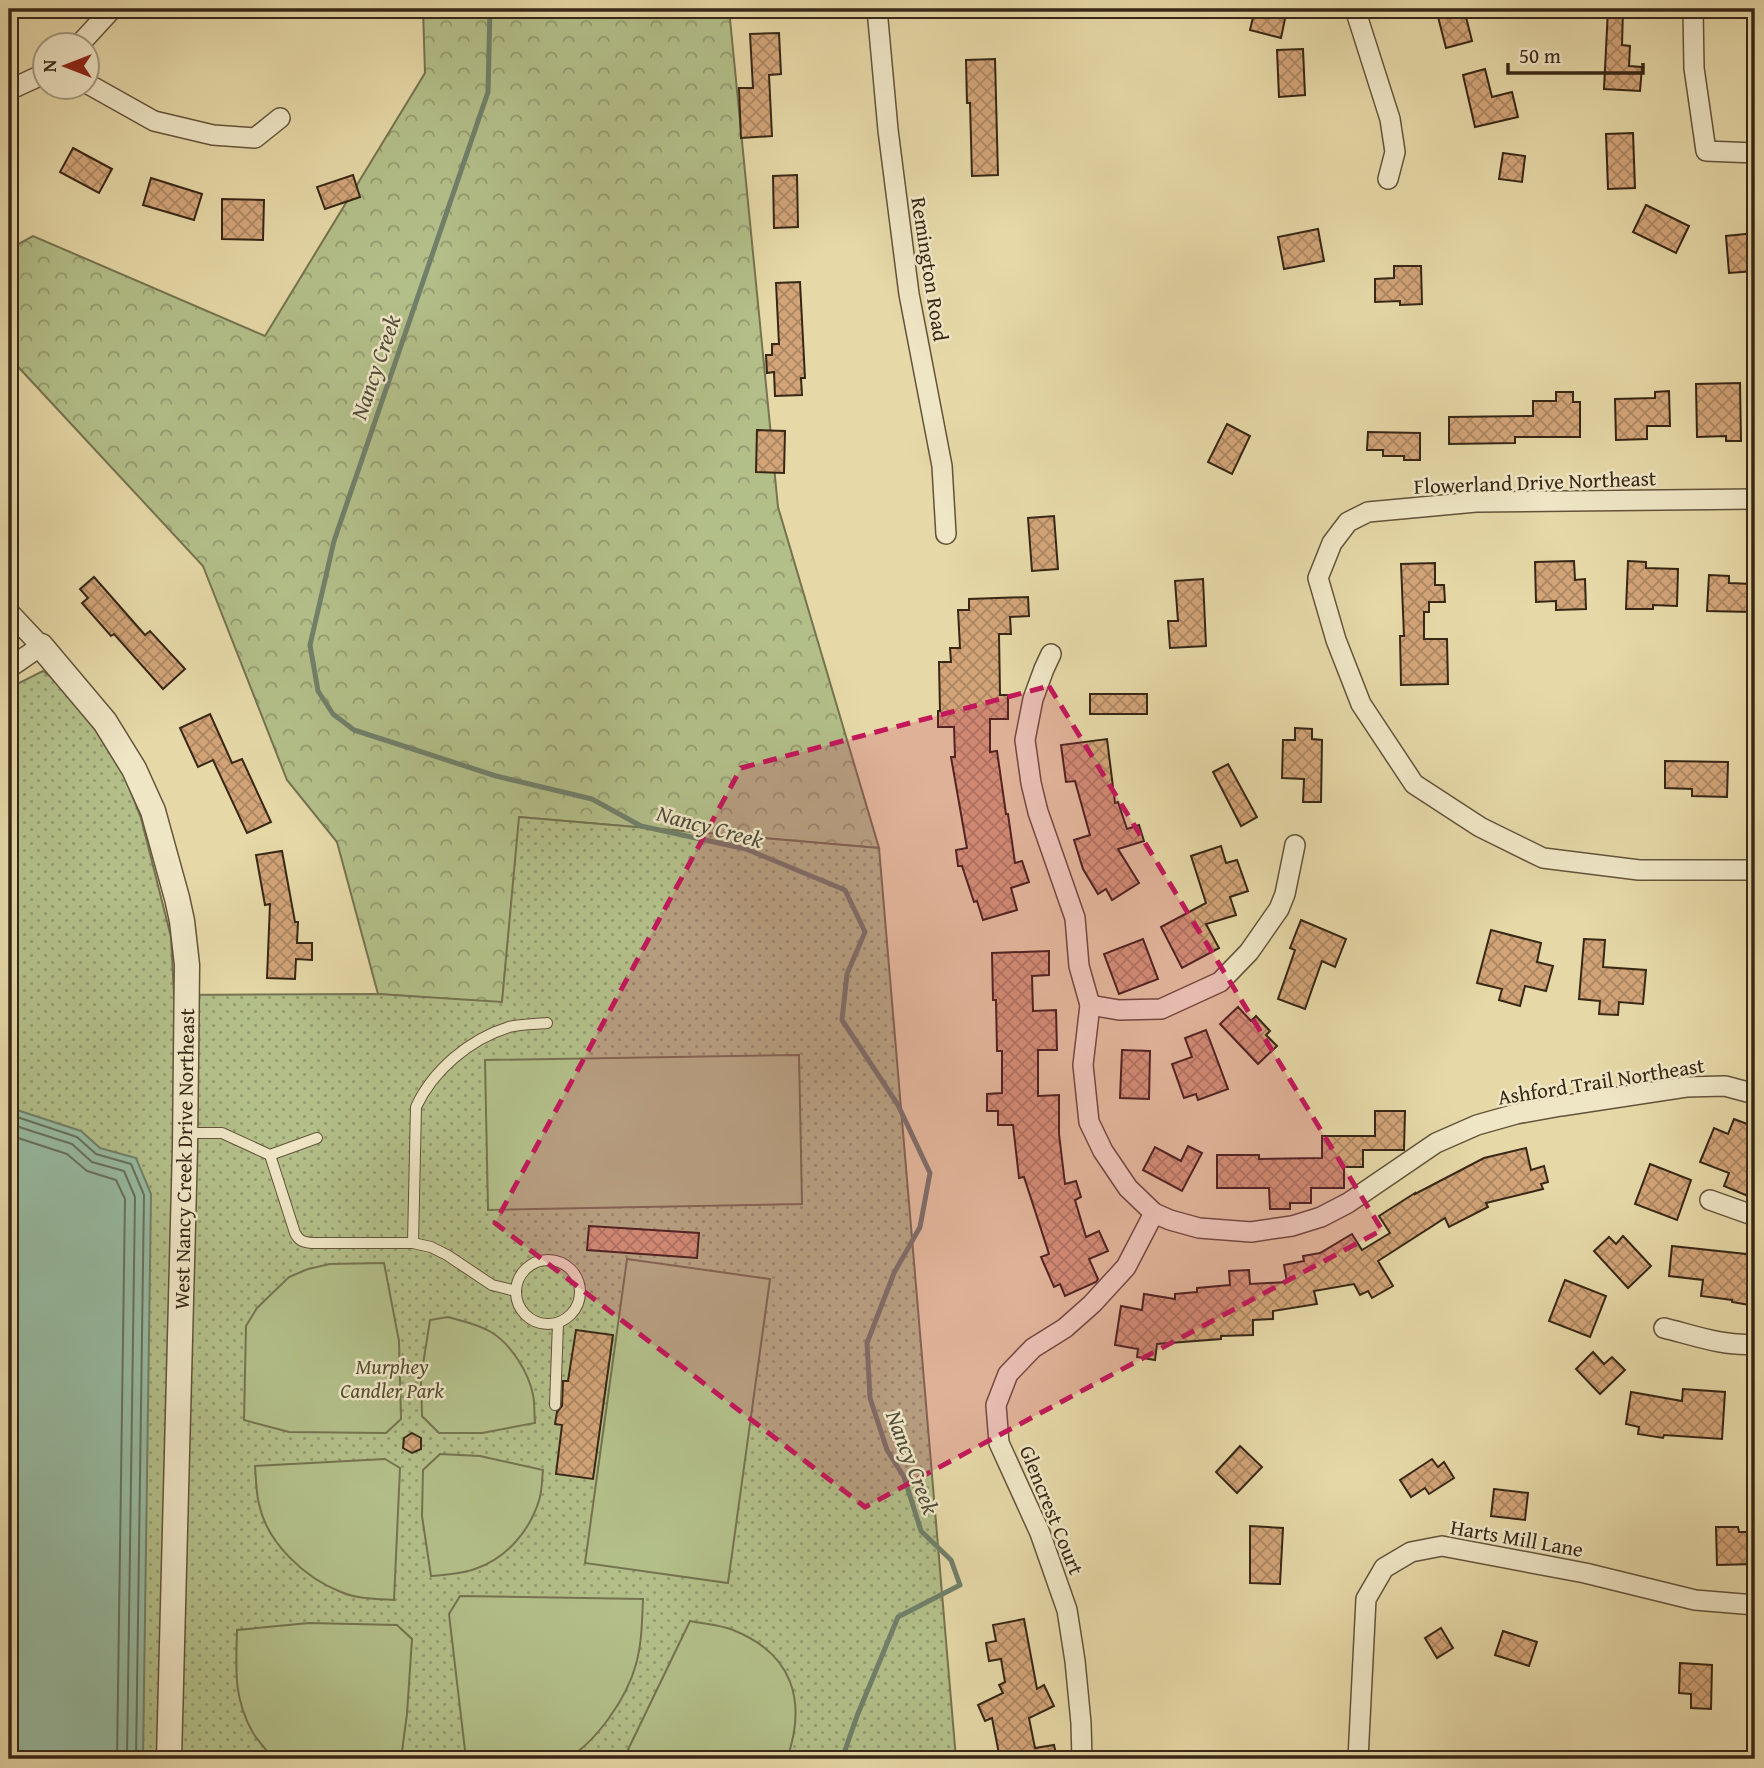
<svg xmlns="http://www.w3.org/2000/svg" width="1764" height="1768" viewBox="0 0 1764 1768" font-family="'Gentium Book Plus',serif">
<style>
.forest{fill:url(#forest-crowns);stroke:#757350;stroke-width:2}
.park{fill:url(#park-dots);stroke:#757350;stroke-width:2}
.pitch{fill:#b3bf89;stroke:#757350;stroke-width:2}
.water{fill:#97bba2;stroke:#71806a;stroke-width:2}
.lines{fill:none;stroke-linecap:round;stroke-linejoin:round}
.shore{stroke:#67715c;stroke-width:2}
.stream{stroke:#71806a;stroke-width:5}
.building{fill:url(#building-cross-hatch);stroke:#372716;stroke-width:2}
.service-casing{stroke:#63533a;stroke-width:12}
.minor-casing{stroke:#63533a;stroke-width:22}
.tertiary-casing{stroke:#63533a;stroke-width:27}
.service{stroke:#efe6c6;stroke-width:10}
.minor{stroke:#efe6c6;stroke-width:19}
.tertiary{stroke:#efe6c6;stroke-width:24}
.marked{fill:#c2185b;fill-opacity:0.2;stroke:#c2185b;stroke-width:5;stroke-dasharray:14 9;stroke-linejoin:round}
.labels{text-anchor:middle;dominant-baseline:central;stroke-width:5;stroke-linejoin:round;paint-order:stroke}
.street-label{font-size:21px;fill:#372716;stroke:#efe6c6}
.park-label{font-size:21px;font-style:italic;fill:#564d33;stroke:#efe6c6}
.water-label{font-size:23px;font-style:italic;fill:#4f4c39;stroke:#efe6c6}
</style>
<defs>
<pattern id="forest-crowns" width="20" height="18" patternUnits="userSpaceOnUse" patternTransform="scale(1.75)"><rect width="20" height="18" fill="#b3bf89"/><path d="M2 6a3 3 0 1 1 6 0M12 15a3 3 0 1 1 6 0" fill="none" stroke="#929b6f"/></pattern>
<pattern id="park-dots" width="8" height="8" patternUnits="userSpaceOnUse" patternTransform="scale(1.75)"><rect width="8" height="8" fill="#b3bf89"/><path d="M2 2h.1M6 6h.1" fill="none" stroke="#929b6f" stroke-width="1.8" stroke-linecap="round"/></pattern>
<pattern id="building-cross-hatch" width="8" height="8" patternUnits="userSpaceOnUse" patternTransform="scale(1.75)"><rect width="8" height="8" fill="#d2a478"/><path d="M0 0l8 8M0 8l8-8" fill="none" stroke="#ab8661"/></pattern>
</defs>
<rect width="100%" height="100%" fill="#e6d8a7"/>
<filter id="stains"><feTurbulence type="fractalNoise" baseFrequency=".00286" numOctaves="4"/><feColorMatrix values="0 0 0 0 .2 0 0 0 0 .09 0 0 0 0 .02 0 0 0 .5 -.17"/></filter>
<radialGradient id="worn" r=".72"><stop offset=".6" stop-color="#630" stop-opacity="0"/><stop offset="1" stop-color="#630" stop-opacity=".3"/></radialGradient>
<path class="forest" d="M423,9H729L778,507L879,848L520,817L502,1003L378,994L337,842L287,780L203,566L9,357V249L33,236L265,336L425,73Z"/>
<path class="park" d="M43,671L63,686L99,735L124,775L141,818L171,937L174,995L378,994L502,1002L519,817L879,848L956,1759H9V688Z"/>
<g class="pitch">
<path d="M799,1055L802,1204L488,1210L485,1060Z"/>
<path d="M627,1259L770,1279L728,1583L585,1563Z"/>
<path d="M384,1263L399,1341L401,1419L386,1433L289,1432L244,1420L246,1326L257,1308L289,1277L308,1269L330,1264Z"/>
<path d="M448,1317C462,1321 478,1324 491,1332C511,1344 529,1373 533,1395C535,1404 534,1414 535,1423L482,1433H439L422,1416L421,1377L430,1320Z"/>
<path d="M440,1454L480,1456L543,1470C542,1479 542,1489 540,1497C531,1530 507,1558 475,1569C461,1574 446,1575 431,1576L422,1516L423,1470Z"/>
<path d="M385,1459L400,1468L394,1600C377,1599 357,1599 341,1592C305,1578 267,1543 259,1504C256,1492 256,1479 255,1466Z"/>
<path d="M460,1596L643,1599C642,1620 642,1643 636,1664C627,1698 597,1741 567,1759H466L449,1614Z"/>
<path d="M690,1621C704,1624 720,1625 733,1630C793,1654 807,1701 787,1759H627L625,1756Z"/>
<path d="M309,1623L397,1625L412,1639L407,1714L401,1759H274C267,1751 259,1742 253,1733C233,1697 236,1670 237,1630Z"/>
</g>
<path class="water" d="M17,1110L81,1131L100,1148L136,1158L151,1194L143,1759H9V1111Z"/>
<g class="lines">
<g class="shore">
<path d="M9,1118L17,1117L77,1137L96,1154L131,1164L144,1195L136,1759"/>
<path d="M9,1126H16L72,1144L92,1162L124,1171L135,1197L127,1759"/>
<path d="M9,1137H15L67,1154L87,1171L116,1180L125,1199L117,1759"/>
</g>
<path class="stream" d="M490,9L488,92L334,541L310,645L318,691L333,714L354,730L496,776L592,799L641,826L746,849L845,890L865,932L847,974L842,1020L898,1105L930,1173L920,1227L894,1273L867,1343L870,1398L887,1450L904,1477L921,1531L951,1560L960,1585L898,1617L857,1716L842,1759"/>
</g>
<g class="building">
<path d="M1255,9H1287L1281,38L1250,30Z"/>
<path d="M1436,9H1464L1472,41L1446,48Z"/>
<path d="M1608,9H1623L1622,45L1630,46L1629,66L1642,67L1640,91L1604,89Z"/>
<path d="M779,33L781,74L769,75L772,136L741,138L739,88H753L750,34Z"/>
<path d="M1303,49L1305,95L1279,97L1277,50Z"/>
<path d="M995,59L998,175L972,176L970,103H967L966,60Z"/>
<path d="M1485,69L1492,97L1512,92L1518,117L1475,127L1463,75Z"/>
<path d="M1633,133L1635,188L1608,189L1606,134Z"/>
<path d="M73,148L112,169L99,193L60,172Z"/>
<path d="M1503,153L1525,156L1522,182L1499,179Z"/>
<path d="M353,175L360,197L325,209L317,187Z"/>
<path d="M797,175L798,227L774,228L773,176Z"/>
<path d="M151,178L202,194L194,220L143,205Z"/>
<path d="M222,199L264,200L263,240L222,239Z"/>
<path d="M1646,205L1689,226L1676,253L1633,232Z"/>
<path d="M1318,229L1324,261L1284,269L1278,237Z"/>
<path d="M1755,233V271L1729,273L1726,236Z"/>
<path d="M1394,266H1421L1422,304L1400,305V301L1375,302V279L1394,278Z"/>
<path d="M800,282L805,378H801L802,395L775,396L774,372L767,373L766,355H772V344H779L776,283Z"/>
<path d="M1740,383L1741,441H1726V436L1697,437L1696,384Z"/>
<path d="M1669,391L1670,426H1647V439L1616,440L1615,399L1655,398V392Z"/>
<path d="M1556,392H1573V402H1580V437H1515V443L1449,444V417L1533,416V401H1556Z"/>
<path d="M1227,424L1250,436L1232,474L1208,462Z"/>
<path d="M757,430L785,431L784,473L756,472Z"/>
<path d="M1368,432L1420,433V460H1404V456H1383V450H1367Z"/>
<path d="M1054,516L1058,569L1032,571L1028,518Z"/>
<path d="M1574,561L1575,580L1585,579L1586,609L1556,610V601L1536,602L1535,562Z"/>
<path d="M1628,561L1646,562V568L1678,569L1677,606L1653,605V609H1626Z"/>
<path d="M1435,563V585H1444L1445,602H1429V612H1424V639H1447L1448,684L1401,685L1400,636H1404L1401,564Z"/>
<path d="M1709,575L1729,576V583L1752,584L1751,612L1707,611Z"/>
<path d="M94,577L145,635L150,631L185,669L163,689L114,634L111,636L82,603L88,598L80,589Z"/>
<path d="M1203,579L1206,646L1170,648L1168,621H1178L1175,581Z"/>
<path d="M1028,597L1029,616L1010,617L1011,634H999L1000,695H1008V719H990V752L997,751L1006,814H1008L1015,863L1022,861L1029,882L1011,888L1017,910L983,920L977,901L974,902L962,866H958L956,850L967,848L951,757H955L954,727H938V711H940L939,662H951L950,648H960L958,610H969V599Z"/>
<rect x="1090" y="694" width="57" height="20"/>
<path d="M210,714L232,763L242,759L271,822L247,833L213,760L198,767L180,728Z"/>
<path d="M1295,728L1312,729V739L1322,740L1321,802H1303L1304,779L1282,778L1283,740H1295Z"/>
<path d="M1107,739L1115,803L1118,802L1127,829L1139,825L1144,841L1118,849L1139,883L1112,900L1106,889L1098,894L1083,869L1074,840L1090,835L1075,781L1066,782L1061,745Z"/>
<path d="M1665,761L1728,762L1727,797L1692,796V789L1665,788Z"/>
<path d="M1228,764L1257,817L1241,826L1213,772Z"/>
<path d="M1221,846L1226,863L1237,860L1248,891L1230,897L1236,915L1206,924L1219,948L1182,968L1161,927L1206,903L1191,856Z"/>
<path d="M282,851L295,922H298L297,943H312V960L296,959L295,979L267,978L270,904L265,905L256,855Z"/>
<path d="M1301,920L1346,939L1335,967L1322,961L1305,1009L1278,999L1295,950L1290,948Z"/>
<path d="M1491,930L1541,943L1537,962L1553,966L1546,991L1525,986L1520,1006L1499,1000L1502,989L1477,983Z"/>
<path d="M1143,939L1158,979L1119,994L1104,954Z"/>
<path d="M1584,939L1605,940L1603,967L1646,970L1643,1004L1619,1002L1618,1015L1599,1014L1600,1001L1579,999Z"/>
<path d="M1049,951V975L1032,976L1033,1011L1056,1010L1057,1050H1038V1096L1059,1095V1134L1065,1184L1076,1181L1081,1197L1075,1200L1086,1237L1099,1231L1108,1251L1089,1259L1098,1279L1096,1282L1065,1296L1060,1284L1054,1287L1041,1257L1049,1254L1024,1177L1019,1178L1013,1125H998V1111H987V1094L1002,1093V1051H997L996,1000H993L992,953Z"/>
<path d="M1238,1007L1251,1021L1256,1016L1270,1031L1266,1035L1277,1046L1258,1064L1220,1024Z"/>
<path d="M1206,1030L1228,1089L1198,1100L1196,1094L1184,1098L1172,1064L1192,1057L1185,1038Z"/>
<path d="M1122,1050L1150,1051L1149,1099L1120,1098Z"/>
<path d="M1375,1111H1405L1404,1150H1363V1167H1344V1188H1311V1203H1290V1209H1270L1269,1188H1217V1155H1259V1159L1322,1158V1136H1375Z"/>
<path d="M1734,1119L1755,1127V1199L1724,1186L1729,1173L1700,1162L1714,1128L1728,1134Z"/>
<path d="M1188,1146L1202,1153L1182,1191L1143,1170L1155,1147L1181,1161Z"/>
<path d="M1526,1148L1531,1170L1544,1166L1548,1182L1541,1184L1543,1189L1486,1203L1488,1207L1449,1227L1445,1218L1378,1261L1393,1286L1372,1298L1368,1291L1360,1295L1354,1284L1314,1291L1317,1304L1273,1311V1319L1253,1320V1335L1221,1336V1339L1157,1344L1155,1360L1137,1357L1138,1349L1115,1345L1121,1306L1142,1310L1144,1294L1175,1299V1294L1197,1292V1288L1230,1285L1229,1271L1249,1270L1250,1284L1287,1282L1284,1265L1304,1261L1303,1256L1320,1253L1352,1234L1362,1250L1390,1233L1379,1216L1415,1193V1194L1484,1158Z"/>
<path d="M1650,1164L1691,1180L1677,1220L1635,1204Z"/>
<path d="M589,1226L699,1233L697,1258L587,1250Z"/>
<path d="M1623,1236L1651,1266L1628,1288L1594,1251L1609,1237L1616,1244Z"/>
<path d="M1672,1246L1755,1255V1306L1732,1302V1300L1701,1296L1703,1280L1669,1276Z"/>
<path d="M1565,1280L1606,1296L1590,1337L1549,1321Z"/>
<path d="M576,1330L613,1335L593,1479L556,1474L562,1425L555,1424L557,1412L562,1406L563,1381H568Z"/>
<path d="M1593,1352L1604,1364L1612,1357L1625,1370L1600,1394L1576,1369Z"/>
<path d="M1683,1389L1725,1392L1722,1439L1664,1435L1663,1438L1638,1434L1639,1427L1626,1424L1631,1392L1682,1401Z"/>
<path d="M412,1433L421,1438V1449L412,1453L403,1448L404,1438Z"/>
<path d="M1240,1446L1262,1467L1237,1493L1216,1472Z"/>
<path d="M1432,1459L1438,1467L1444,1462L1454,1478L1429,1494L1425,1488L1411,1497L1400,1480Z"/>
<path d="M1494,1489L1528,1493L1525,1520L1491,1516Z"/>
<path d="M1250,1526L1283,1528L1280,1584L1250,1583Z"/>
<path d="M1716,1527H1738L1739,1532H1755V1564L1717,1565Z"/>
<path d="M1024,1619L1037,1689L1044,1685L1054,1706L1029,1718L1035,1748L1054,1745L1057,1759H1000L992,1718L985,1721L978,1705L1003,1693L999,1685L1005,1682L1001,1659L989,1661L986,1643L996,1641L993,1625Z"/>
<path d="M1441,1628L1453,1648L1437,1658L1425,1638Z"/>
<path d="M1503,1631L1537,1642L1529,1666L1495,1655Z"/>
<path d="M1680,1663L1712,1665L1711,1709L1691,1708V1694L1679,1693Z"/>
</g>
<g class="lines">
<g class="service-casing">
<g id="service">
<path d="M185,1133H222L270,1155L317,1138"/>
<path d="M270,1155L295,1233C299,1241 303,1242 312,1243H413L431,1247L447,1255L492,1285L516,1291"/>
<path d="M413,1243L416,1107C433,1070 470,1039 509,1027C520,1024 535,1024 547,1023"/>
<circle cx="548" cy="1292" r="32"/>
<path d="M555,1405L558,1323"/>
</g>
</g>
<g class="minor-casing">
<g id="minor">
<path d="M877,9L888,130L909,294L942,466L946,534"/>
<path d="M1355,9L1390,119L1395,152L1388,179"/>
<path d="M1693,9L1694,68L1706,151L1755,153"/>
<path d="M78,46L112,9"/>
<path d="M88,84L154,121L213,135L255,138L280,118"/>
<path d="M9,90L46,73"/>
<path d="M1755,499L1476,502L1368,512L1348,522L1332,543L1318,578L1336,640L1361,704L1414,784L1480,827L1543,858L1639,870H1755"/>
<path d="M9,612L41,646L9,668"/>
<path d="M1051,654L1044,669L1033,699L1025,740L1031,783L1038,812L1075,918L1079,966L1090,1005L1083,1065L1089,1122L1103,1151L1128,1188L1154,1213L1170,1220L1199,1228L1251,1232L1292,1226L1321,1217L1348,1203L1436,1143L1477,1125L1516,1114L1561,1106L1686,1087L1725,1086L1755,1094"/>
<path d="M1090,1005L1119,1010L1161,1009L1220,982L1249,952L1279,909L1285,894L1295,845"/>
<path d="M1710,1200L1755,1216"/>
<path d="M1664,1328C1693,1335 1725,1347 1755,1344"/>
<path d="M1082,1759L1081,1723L1075,1661L1067,1610L1040,1533L999,1443L996,1405L1008,1374L1033,1348L1065,1328L1092,1304L1126,1267L1154,1213"/>
<path d="M1358,1759L1366,1599L1384,1568L1411,1552L1442,1546L1585,1573L1695,1600L1755,1605"/>
</g>
</g>
<g class="tertiary-casing">
<path id="tertiary" d="M41,646L105,722L134,769L153,811L177,898L182,921L187,965L185,1147L169,1759"/>
</g>
<use href="#service" class="service"/>
<use href="#minor" class="minor"/>
<use href="#tertiary" class="tertiary"/>
</g>
<path class="marked" d="M1049,686L1382,1230L865,1507L495,1223L741,768Z"/>
<g class="labels">
<g class="street-label">
<text transform="translate(930 269) rotate(81)">Remington Road</text>
<text transform="translate(1535 482) rotate(-2)">Flowerland Drive Northeast</text>
<text transform="translate(1601 1081) rotate(-9)">Ashford Trail Northeast</text>
<text transform="translate(184 1159) rotate(-89)">West Nancy Creek Drive Northeast</text>
<text transform="translate(1052 1510) rotate(68)">Glencrest Court</text>
<text transform="translate(1517 1538) rotate(10)">Harts Mill Lane</text>
</g>
<g class="park-label">
<text x="392" y="1366">Murphey<tspan x="392" dy="24">Candler Park</tspan></text>
</g>
<g class="water-label">
<text transform="translate(375 367) rotate(-71)">Nancy Creek</text>
<text transform="translate(710 826) rotate(15)">Nancy Creek</text>
<text transform="translate(913 1462) rotate(69)">Nancy Creek</text>
</g>
</g>
<rect width="1764" height="1768" fill="none" stroke="#e6d8a7" stroke-width="35"/>
<rect x="10" y="10" width="1743" height="1747" fill="none" stroke="#372716" stroke-width="3.5"/>
<rect x="18" y="18" width="1729" height="1733" fill="none" stroke="#372716" stroke-width="2"/>
<g transform="translate(66 66) rotate(270)"><circle r="33" fill="#efe6c6" stroke="#a59a80" stroke-width="2"/>
<path d="M0-5L12 26L0 18L-12 26Z" fill="#8f2418"/>
<text y="-10" font-size="19" font-weight="bold" text-anchor="middle" fill="#372716">N</text>
</g>
<path d="M1508 63v10h135v-10" fill="none" stroke="#372716" stroke-width="3.5"/>
<text x="1519" y="63" font-size="21" fill="#372716" stroke="#efe6c6" stroke-width="5" paint-order="stroke">50 m</text>
<rect width="100%" height="100%" filter="url(#stains)"/>
<rect width="100%" height="100%" fill="url(#worn)"/>
</svg>
